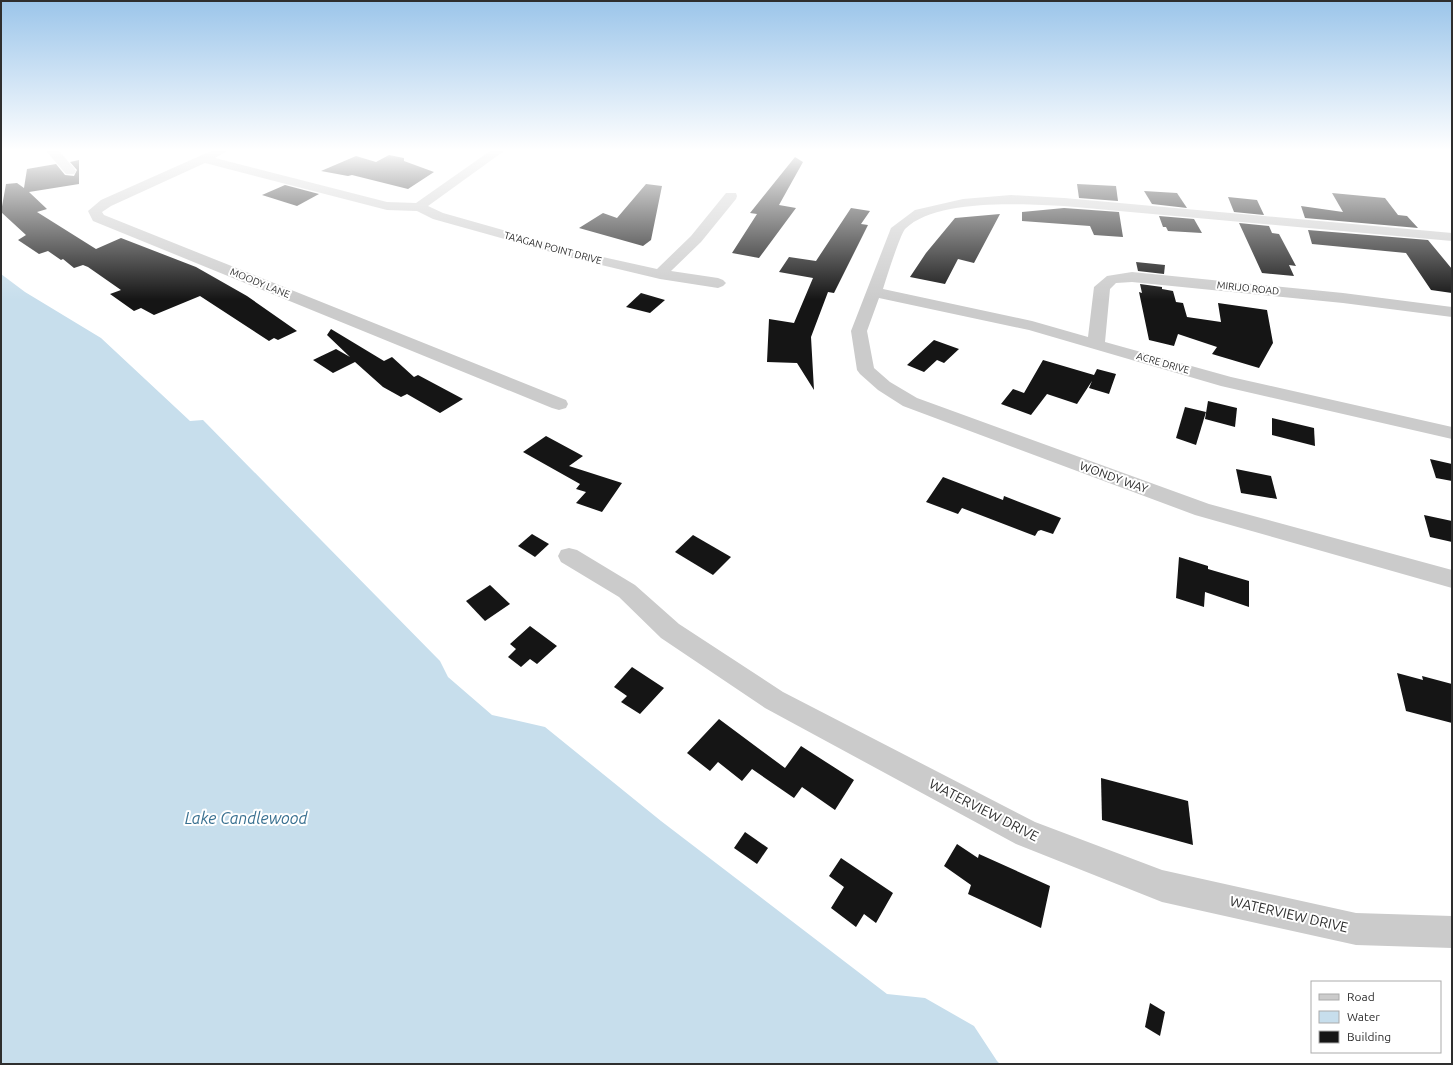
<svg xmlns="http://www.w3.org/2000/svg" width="1453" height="1065" viewBox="0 0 1453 1065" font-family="Ubuntu,sans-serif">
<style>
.water{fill:#c7deec}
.building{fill:#151515}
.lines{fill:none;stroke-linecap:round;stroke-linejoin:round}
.street{fill:#cbcbcb;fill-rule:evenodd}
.labels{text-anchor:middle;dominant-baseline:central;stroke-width:4;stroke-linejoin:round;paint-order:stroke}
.far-street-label{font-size:10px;fill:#2e2e2e;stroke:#fff}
.street-label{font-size:12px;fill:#2e2e2e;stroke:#fff}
.near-street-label{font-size:14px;fill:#2e2e2e;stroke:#fff}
.near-water-label{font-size:16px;font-style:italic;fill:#3a7191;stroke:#fff}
</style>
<rect width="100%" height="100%" fill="#fff"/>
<path class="water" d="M1,274L25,292L101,338L190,421L203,420L440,661L448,677L492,715L545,727L661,821L887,994L925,998L974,1026L997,1061L1000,1064H1Z"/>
<g class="building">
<path d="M389,155L404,158V161L434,172L408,189L352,175L348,176L321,171L356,156L376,162Z"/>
<path d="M795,157L803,162L779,205L796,208L759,258L732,253L757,214L750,213Z"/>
<path d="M79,160V184L29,192L47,209L37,212L96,249L121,238L196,267L247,296L297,331L278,340L274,338L269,341L200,296L154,315L141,308L134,311L110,294L121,290L88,267L83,265L74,268L63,259L61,260L48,251L39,254L18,240L26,235L1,212L6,184L17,183L24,188L27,169L56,164L65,175L74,176L77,170L70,162Z"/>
<path d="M646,184L662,186L651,240L643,246L579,228L603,213L617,218Z"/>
<path d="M1077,184L1116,186L1118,201L1079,198Z"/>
<path d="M285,185L319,194L297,206L262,195Z"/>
<path d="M1144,191L1177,193L1187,208L1152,204Z"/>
<path d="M1332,193L1385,198L1398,215L1407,216L1418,228L1305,218L1301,206L1343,212Z"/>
<path d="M1228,197L1257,200L1264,215L1234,212Z"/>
<path d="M851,208L870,211L861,224L868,225L834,293L828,292L811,337L814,390L797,363L767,362L769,319L794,323L813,278L779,272L789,257L816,261Z"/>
<path d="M1064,208L1119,212L1123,237L1094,235L1090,226L1022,221V212Z"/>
<path d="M1000,214L974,263L958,259L945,284L910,277L926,253L955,218Z"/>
<path d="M1159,216L1194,219L1202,233L1168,231L1166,227H1163Z"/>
<path d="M1239,223L1269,226L1272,233L1279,234L1296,266L1289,265L1294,276L1262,273Z"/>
<path d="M1308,230L1428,240L1452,269V293L1431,290L1406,253L1312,244Z"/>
<path d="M1136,262L1165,265L1164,274L1138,271Z"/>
<path d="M1140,284L1162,287V289L1173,291L1176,302L1183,303L1187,317L1221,322L1218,303L1267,310L1273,343L1259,368L1212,354L1217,347L1178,334L1174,346L1149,340L1139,292L1142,293Z"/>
<path d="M641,293L665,300L650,313L626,307Z"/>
<path d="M331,329L384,361L392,357L414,377L418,375L463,399L440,413L407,394L401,397L383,387L355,362L333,373L313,360L336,349L350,357L327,335Z"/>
<path d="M934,340L959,349L944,363L937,360L924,372L907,365Z"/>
<path d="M1043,360L1094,375L1097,369L1116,374L1109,394L1089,388L1092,381L1077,404L1047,394L1031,415L1001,404L1013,389L1024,393Z"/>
<path d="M1208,401L1237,408L1235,427L1205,419Z"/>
<path d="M1185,407L1206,412L1196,445L1176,438Z"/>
<path d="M1272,418L1314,428L1315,446L1272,435Z"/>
<path d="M546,436L583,456L569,466L622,483L602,512L576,503L586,492L576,489L580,484L523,452Z"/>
<path d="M1430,459L1452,464V481L1436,478Z"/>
<path d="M1236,469L1271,476L1277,499L1241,493Z"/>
<path d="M943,477L1003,500L1004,496L1061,518L1053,534L1041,530L1038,531L1035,536L962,508L958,514L926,502Z"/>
<path d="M1424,515L1452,521V542L1430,537Z"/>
<path d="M532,534L549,544L535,557L518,546Z"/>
<path d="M693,535L731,557L713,575L675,552Z"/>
<path d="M1179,557L1208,566V569L1249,581V607L1205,592L1204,607L1176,598Z"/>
<path d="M490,585L510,604L485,621L466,601Z"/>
<path d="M530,626L557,646L537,664L530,659L521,667L508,657L516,649L510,644Z"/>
<path d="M632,667L664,688L640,714L621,702L627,696L614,687Z"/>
<path d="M1397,673L1423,680L1422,676L1452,684V723L1406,711Z"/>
<path d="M719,719L785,768L801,746L854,780L835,810L802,787L794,798L752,769L742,781L718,762L710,771L687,753Z"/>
<path d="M1101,778L1188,801L1193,845L1102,820Z"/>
<path d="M745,832L768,848L757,864L734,848Z"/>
<path d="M957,844L978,858L979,854L1050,886L1041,928L968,894L971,885L944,866Z"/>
<path d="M841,858L893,893L876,923L864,914L856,927L831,908L844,887L829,876Z"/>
<path d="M1150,1003L1165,1012L1160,1036L1145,1027Z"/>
</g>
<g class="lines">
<g class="street">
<path d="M46,151H59L74,168L76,171L74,174H66Z"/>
<path d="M211,151H227L215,158L387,202L416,203L490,151H504L428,206L443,213L580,252L657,269L691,236L726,193H736L737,196L736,199L701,242L671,271L718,278L723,280L726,283L723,286L718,288L660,279L572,258L433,219L417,211L387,210L205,163L111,206L102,212L104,215L566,400L568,404L566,408L559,410L552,408L93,221L88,211L101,200Z"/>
<path d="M1011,195L1064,198L1452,233V241L1064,206C1023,204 936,198 905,229C900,235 886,279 883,289L1032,321L1088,337L1094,287L1107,276L1132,272L1343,293L1452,307V317L1343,303L1132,282L1116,283L1110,289L1105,342L1231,377L1452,427V439L1221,386L1029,330L879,298L867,331L874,368L890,382L917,398L1209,504L1452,570V588L1195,515L903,406L878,390L860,374L857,370L851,331L891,228L915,210L963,199Z"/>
<path d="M569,548L577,550L635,585L679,624L783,692L1035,822L1162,870L1356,913L1452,916V948L1356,945L1162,902L1016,844L765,708L661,638L619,597L561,562L558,556L561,550Z"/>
</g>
</g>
<linearGradient id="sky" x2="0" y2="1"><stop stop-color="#9bc5ea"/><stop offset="0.5" stop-color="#fff"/><stop offset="1" stop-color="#fff" stop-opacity="0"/></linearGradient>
<rect width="1453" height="300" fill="url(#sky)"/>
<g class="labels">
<g class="far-street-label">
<text transform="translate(553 248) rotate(15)">TA'AGAN POINT DRIVE</text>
<text transform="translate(260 283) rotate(22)">MOODY LANE</text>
<text transform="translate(1248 288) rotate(6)">MIRIJO ROAD</text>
<text transform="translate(1163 363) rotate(16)">ACRE DRIVE</text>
</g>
<g class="street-label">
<text transform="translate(1114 477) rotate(20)">WONDY WAY</text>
</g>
<g class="near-street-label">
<text transform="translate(984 810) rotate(27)">WATERVIEW DRIVE</text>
<text transform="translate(1289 914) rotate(13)">WATERVIEW DRIVE</text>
</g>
<g class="near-water-label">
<text x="246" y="818">Lake Candlewood</text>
</g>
</g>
<rect width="1453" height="1065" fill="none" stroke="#2e2e2e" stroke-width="4"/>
<rect x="1311" y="981" width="130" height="72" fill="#ffffff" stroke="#ababab"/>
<rect x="1319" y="994" width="20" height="6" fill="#cbcbcb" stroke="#ababab"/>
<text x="1347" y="1001" font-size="12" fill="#2e2e2e">Road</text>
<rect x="1319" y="1011" width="20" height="12" fill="#c7deec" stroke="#ababab"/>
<text x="1347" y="1021" font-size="12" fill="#2e2e2e">Water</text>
<rect x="1319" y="1031" width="20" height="12" fill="#151515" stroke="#ababab"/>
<text x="1347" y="1041" font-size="12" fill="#2e2e2e">Building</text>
</svg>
